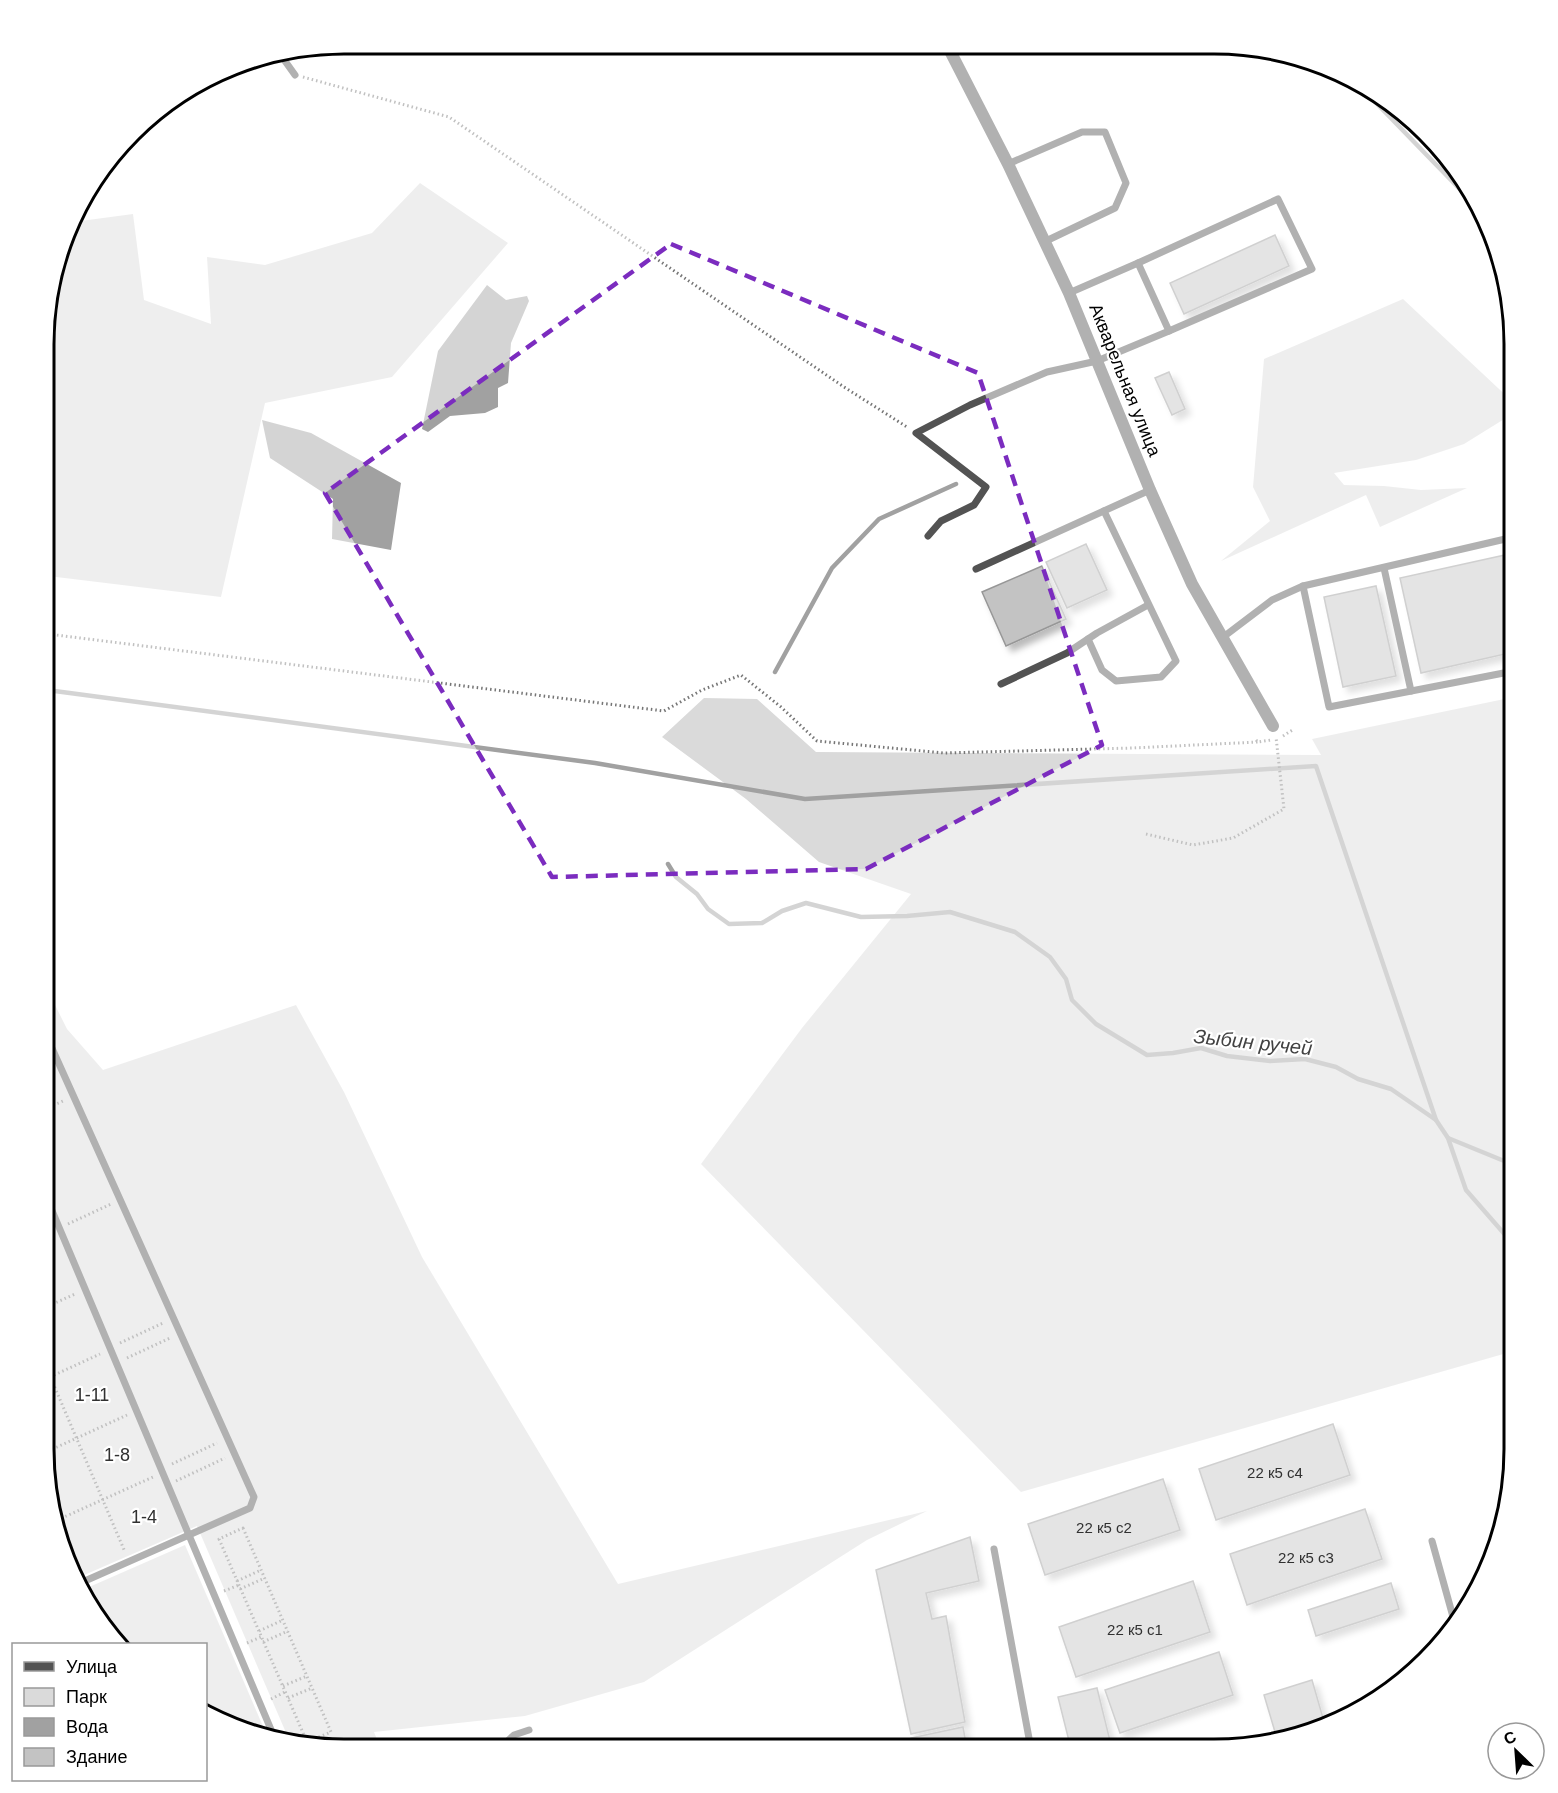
<svg xmlns="http://www.w3.org/2000/svg" width="1558" height="1793" viewBox="0 0 1558 1793" font-family="Helvetica,sans-serif">
<style>
.green{fill:#dadada}
.water{fill:#a1a1a1}
.lines{fill:none;stroke-linecap:round;stroke-linejoin:round}
.stream{stroke:#a1a1a1;stroke-width:4.5}
.building{fill:#c3c3c3;stroke:#979797;stroke-width:1.5;filter:url(#shadow)}
.path{stroke:#757575;stroke-width:3;stroke-dasharray:1.5 3;stroke-linecap:butt}
.lane{stroke:#535353;stroke-width:7}
.street{stroke:#535353;stroke-width:12}
.marked{fill:none;stroke:#7b2cbf;stroke-width:4.5;stroke-dasharray:12 8;stroke-linejoin:round}
.labels{text-anchor:middle;dominant-baseline:central;stroke-width:4.5;stroke-linejoin:round;paint-order:stroke}
.number-label{font-size:15px;fill:#313131}
.street-label{font-size:18px;fill:#000;stroke:#fff}
.park-label{font-size:18px;fill:#313131;stroke:#fff}
.water-label{font-size:20px;font-style:italic;fill:#424242;stroke:#fff}
.rim{fill:none;stroke:#000;stroke-width:3}
</style>
<defs>
<filter id="shadow"><feDropShadow dx="5.5" dy="5.5" stdDeviation="3" flood-color="#0004"/></filter>
</defs>
<rect width="100%" height="100%" fill="#fff"/>
<g class="green">
<path d="M420,183L508,243L392,377L265,403L221,597L48,576L49,286L73,222L133,214L144,300L211,324L207,257L265,265L372,233Z"/>
<path d="M1403,299L1514,403V413L1464,444L1416,460L1334,473L1344,485L1384,486L1421,490L1467,488L1380,527L1366,495L1221,561L1270,521L1253,487L1264,359Z"/>
<path d="M1514,697V1351L1021,1492L701,1164L802,1028L911,894L819,862L746,799L662,737L704,698L757,699L816,752L1321,755L1312,739Z"/>
<path d="M46,987L67,1029L103,1070L296,1005L344,1092L422,1257L618,1584L927,1511L867,1540L644,1682L525,1716L374,1732L378,1742L371,1749H324L290,1742L197,1526L75,1579L54,1527L44,1449Z"/>
<path d="M185,1545L268,1738L248,1734L206,1713V1644H118L84,1600L80,1591Z"/>
</g>
<g class="water">
<path d="M487,285L506,300L527,296L529,301L511,343L508,383L498,388V407L485,413L450,416L428,432L422,429L438,351Z"/>
<path d="M262,420L311,433L401,483L391,550L332,539L333,499L270,458Z"/>
</g>
<g class="lines">
<g class="stream">
<path d="M1352,78L1481,211"/>
<path d="M775,672L832,568L879,519L956,484"/>
<path d="M47,690L595,763L805,799L1316,766L1436,1120"/>
<path d="M668,864L676,877L697,894L708,909L729,924L762,923L782,911L806,903L861,917L907,916L950,912L1015,932L1050,957L1066,979L1072,1000L1096,1024L1147,1055L1173,1053L1201,1048L1227,1056L1270,1061L1305,1059L1336,1067L1358,1079L1391,1089L1436,1120L1448,1138L1466,1190L1514,1245"/>
<path d="M1448,1138L1514,1165"/>
</g>
</g>
<g class="building">
<path d="M1275,235L1289,266L1184,314L1170,283Z"/>
<path d="M1169,372L1185,409L1172,415L1155,378Z"/>
<path d="M1086,544L1107,590L1067,608L1046,562Z"/>
<path d="M1514,553V652L1421,673L1400,578Z"/>
<path d="M1042,566L1066,619L1006,646L982,592Z"/>
<path d="M1376,586L1396,676L1343,687L1324,597Z"/>
<path d="M1333,1424L1350,1475L1216,1520L1199,1469Z"/>
<path d="M1163,1479L1180,1530L1045,1575L1028,1524Z"/>
<path d="M1365,1509L1382,1559L1247,1605L1230,1554Z"/>
<path d="M970,1537L979,1581L926,1593L932,1619L946,1616L965,1722L911,1734L876,1570Z"/>
<path d="M1193,1581L1210,1632L1076,1677L1059,1627Z"/>
<path d="M1391,1583L1399,1609L1316,1636L1308,1610Z"/>
<path d="M1219,1652L1233,1695L1120,1733L1105,1690Z"/>
<path d="M1312,1680L1325,1725L1292,1739L1278,1742L1264,1695Z"/>
<path d="M1097,1688L1112,1749H1071L1058,1697Z"/>
<path d="M963,1727L967,1749H914L911,1738Z"/>
</g>
<g class="lines">
<g class="path">
<path d="M303,77L449,117L844,387L907,427"/>
<path d="M48,634L664,711L702,690L741,675L781,707L817,741L944,753L1132,748L1258,742"/>
<path d="M1283,736L1294,729"/>
<path d="M1256,740L1258,742L1271,740"/>
<path d="M1146,834L1193,845L1233,838L1284,809L1276,737"/>
<path d="M45,1090L56,1085"/>
<path d="M45,1109L63,1101"/>
<path d="M68,1224L111,1204"/>
<path d="M44,1308L75,1294"/>
<path d="M120,1343L163,1323"/>
<path d="M127,1358L170,1338"/>
<path d="M44,1362L125,1552"/>
<path d="M50,1377L100,1354"/>
<path d="M44,1453L127,1415"/>
<path d="M172,1464L217,1443"/>
<path d="M176,1481L225,1458"/>
<path d="M53,1522L153,1477"/>
<path d="M243,1528L331,1732L307,1742L219,1539Z"/>
<path d="M237,1581L261,1570"/>
<path d="M240,1589L265,1578"/>
<path d="M224,1591L239,1585"/>
<path d="M259,1631L283,1620"/>
<path d="M263,1642L288,1631"/>
<path d="M247,1643L261,1637"/>
<path d="M283,1686L307,1676"/>
<path d="M288,1698L312,1688"/>
<path d="M271,1699L285,1692"/>
</g>
<g class="lane">
<path d="M280,54L295,75"/>
<path d="M1008,164L1082,132H1105L1126,183L1115,208L1046,241"/>
<path d="M1138,263L1278,199L1312,269L1169,331"/>
<path d="M928,536L941,521L974,505L986,487L916,433L970,405L1047,372L1097,361L1169,331L1138,263L1069,293"/>
<path d="M1384,568L1411,691"/>
<path d="M976,569L1150,490"/>
<path d="M1303,586L1329,707L1514,671"/>
<path d="M1222,638L1272,600L1303,586L1514,537"/>
<path d="M1088,639L1102,670L1116,681L1161,677L1176,661L1104,511"/>
<path d="M1001,684L1067,653L1097,633L1148,605"/>
<path d="M46,1035L254,1497L250,1508L78,1584"/>
<path d="M45,1194L275,1739"/>
<path d="M1432,1541L1455,1624"/>
<path d="M994,1549L1031,1749"/>
<path d="M499,1749L514,1735L529,1730"/>
</g>
<path class="street" d="M947,45L1008,164L1069,293L1150,490L1192,584L1273,726"/>
</g>
<path d="M0 0H1558V1793H0ZM671,244L978,373L1102,745L866,869L552,877L325,493Z" fill="#fff" fill-opacity=".55" fill-rule="evenodd"/>
<path class="marked" d="M671,244L978,373L1102,745L866,869L552,877L325,493Z"/>
<g class="labels">
<g class="number-label">
<text x="1275" y="1472">22 к5 с4</text>
<text x="1104" y="1527">22 к5 с2</text>
<text x="1306" y="1557">22 к5 с3</text>
<text x="1135" y="1629">22 к5 с1</text>
</g>
<g class="street-label">
<text transform="translate(1125 380) rotate(68)">Акварельная улица</text>
</g>
<g class="park-label">
<text x="92" y="1395">1-11</text>
<text x="117" y="1455">1-8</text>
<text x="144" y="1517">1-4</text>
</g>
<g class="water-label">
<text transform="translate(1253 1042) rotate(6)">Зыбин ручей</text>
</g>
</g>
<path d="M0 0H1558V1793H0ZM344 54H1214A290 290 0 0 1 1504 344V1449A290 290 0 0 1 1214 1739H344A290 290 0 0 1 54 1449V344A290 290 0 0 1 344 54Z" fill="#fff" fill-rule="evenodd"/>
<path class="rim" d="M344 54H1214A290 290 0 0 1 1504 344V1449A290 290 0 0 1 1214 1739H344A290 290 0 0 1 54 1449V344A290 290 0 0 1 344 54Z"/>
<rect x="12" y="1643" width="195" height="138" fill="#ffffff" stroke="#999999" stroke-width="1.5"/>
<rect x="24" y="1662" width="30" height="9" fill="#535353" stroke="#999999" stroke-width="1.5"/>
<text x="66" y="1673" font-size="18" fill="#000000">Улица</text>
<rect x="24" y="1688" width="30" height="18" fill="#dadada" stroke="#999999" stroke-width="1.5"/>
<text x="66" y="1703" font-size="18" fill="#000000">Парк</text>
<rect x="24" y="1718" width="30" height="18" fill="#a1a1a1" stroke="#999999" stroke-width="1.5"/>
<text x="66" y="1733" font-size="18" fill="#000000">Вода</text>
<rect x="24" y="1748" width="30" height="18" fill="#c3c3c3" stroke="#999999" stroke-width="1.5"/>
<text x="66" y="1763" font-size="18" fill="#000000">Здание</text>
<g transform="translate(1516 1751) rotate(335)"><circle r="28" fill="#ffffff" stroke="#999999" stroke-width="1.5"/>
<path d="M0-4.5L10 22L0 15L-10 22Z" fill="#000000"/>
<text y="-9" font-size="16" font-weight="bold" text-anchor="middle" fill="#000000">С</text>
</g>
</svg>
